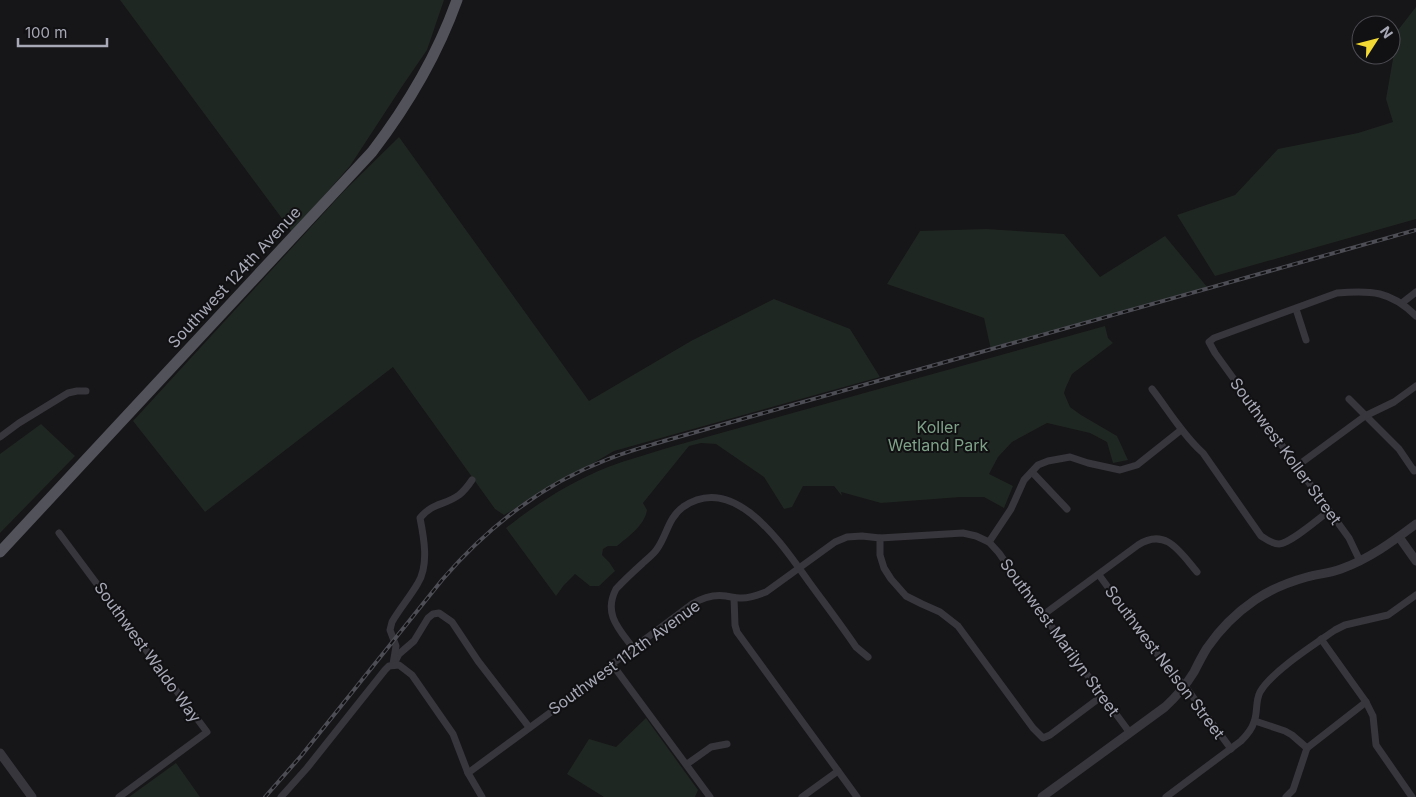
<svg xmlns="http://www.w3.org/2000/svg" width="1416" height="797" viewBox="0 0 1416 797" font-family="Inter,sans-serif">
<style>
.green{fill:#1f2722}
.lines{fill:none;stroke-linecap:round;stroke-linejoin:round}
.minor{stroke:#37363c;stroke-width:7}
.tertiary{stroke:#37363c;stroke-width:9}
.primary{stroke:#52525b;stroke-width:11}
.rail-casing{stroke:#4d4e55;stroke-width:4}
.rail{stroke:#111012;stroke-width:2;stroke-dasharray:5.5;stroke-linecap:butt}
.labels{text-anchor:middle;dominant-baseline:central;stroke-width:4;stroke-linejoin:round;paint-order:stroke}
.street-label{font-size:16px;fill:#a7a9b7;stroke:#111012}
.park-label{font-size:16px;fill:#7ea288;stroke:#111012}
</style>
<rect width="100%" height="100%" fill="#161517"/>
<g class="green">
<path d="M120,0H444L427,50L401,88L350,166L292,232Z"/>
<path d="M1416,7V219L1215,276L1177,215L1235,195L1278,149L1358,133L1393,122L1386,99L1398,30Z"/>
<path d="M399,137L589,401L691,341L774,299L850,329L880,377L614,451L504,515L495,509L393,367L205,512L133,421L344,191Z"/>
<path d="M986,229L1064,234L1100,277L1165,236L1208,288L991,350L984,318L887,284L920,231Z"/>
<path d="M1105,326L1108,338L1113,343L1072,374L1066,387L1064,393L1070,407L1081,415L1117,436L1128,460L1113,463L1107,442L1090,433L1047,423L1012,442L998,457L989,474L1013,486L1004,508L984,497H961L881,503L841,492L842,496L834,486H803L792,507L784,509L764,477L716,444L701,443L689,446L643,503L647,510C645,525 628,537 617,546H608L603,549L602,555L609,562L615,571L599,586H590L575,574L564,585L556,596L506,528C537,503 571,482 608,467C629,459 652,453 674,446Z"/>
<path d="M41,424L75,456L0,533V454Z"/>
<path d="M646,718L698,790L695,797H604L567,774L589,739L616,747Z"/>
<path d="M176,763L200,797H129Z"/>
</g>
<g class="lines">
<g class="minor">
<path d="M1402,303L1416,292"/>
<path d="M1296,309L1306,340"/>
<path d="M1152,389C1169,411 1183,435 1203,453L1261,536C1266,539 1272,544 1279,544C1291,543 1318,519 1329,511"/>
<path d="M1349,399L1399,449L1414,471L1416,470"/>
<path d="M0,437L19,423L68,393L77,391H86"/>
<path d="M1297,466L1365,416L1394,402L1416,386"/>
<path d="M1032,472L1067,509"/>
<path d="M59,533L207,732L119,797"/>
<path d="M880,538V555L884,568L891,579L906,596L922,604L940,612L958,626L1033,728L1043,738L1050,735L1102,696"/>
<path d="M989,542L1011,509L1024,480L1038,465L1048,461L1070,457L1088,463L1120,470L1137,465L1181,430"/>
<path d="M1360,561L1349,538L1215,353L1209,342L1214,338L1337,293C1371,290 1391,291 1416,316"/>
<path d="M1099,575L1169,670L1185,686L1231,749"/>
<path d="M734,598L735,625L737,632L857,797"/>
<path d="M1043,615L1138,545C1166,527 1180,552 1197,572"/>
<path d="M1321,639L1366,702L1373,716L1376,745L1412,797"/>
<path d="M633,648C619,629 603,614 616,589C625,579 634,571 644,562C648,558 654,554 657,549C667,535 668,518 683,507C735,471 783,546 809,582C825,604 841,625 856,647L868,657"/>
<path d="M396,660L399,654L414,641L428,618L433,614L439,613L452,622L478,661L529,727"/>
<path d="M393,664L396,646L390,630L392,622C400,608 410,597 418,583C429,565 424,538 420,518C433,502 444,506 459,495C464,491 468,486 472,480"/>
<path d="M612,664L710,797"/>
<path d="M1255,721L1285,731L1292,735L1307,748"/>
<path d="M687,764L711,747L727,744"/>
<path d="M468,773L592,682L612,664L692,604C702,598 714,594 726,596C732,597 737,598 742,598C751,598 758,595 766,592L835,542L847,537L862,536L880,538L963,533L976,536L989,542L999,553L1024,589L1130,733"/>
<path d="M281,797L307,768L385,670L389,666L399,665L412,675L453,734L468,773L482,797"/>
<path d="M802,797L838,771"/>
<path d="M1166,797L1241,741C1246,736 1252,729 1254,722C1258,712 1255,702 1260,692C1272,671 1315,644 1335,630L1345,625L1388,615L1416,595"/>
<path d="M1286,797L1293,790L1307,748L1366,702"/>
</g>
<g class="tertiary">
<path d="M1399,537L1416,561"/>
<path d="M0,753L32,797"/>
<path d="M1042,797L1165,707C1176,697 1186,685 1194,672C1198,664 1202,656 1207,648C1220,629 1236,613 1255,600C1271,589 1289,582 1307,577C1319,574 1330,573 1341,569C1369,559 1392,542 1416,524"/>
</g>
<path class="primary" d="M0,552L372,152C408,105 437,56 457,0"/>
<g class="rail-casing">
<path id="rail" d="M265,797L301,756L442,580C487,528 541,485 606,460C625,452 644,447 664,441L1416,230"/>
</g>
<use href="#rail" class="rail"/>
</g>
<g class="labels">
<g class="street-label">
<text transform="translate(234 277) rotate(-47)">Southwest 124th Avenue</text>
<text transform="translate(1286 451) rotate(54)">Southwest Koller Street</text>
<text transform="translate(1060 637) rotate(54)">Southwest Marilyn Street</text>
<text transform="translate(148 652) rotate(54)">Southwest Waldo Way</text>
<text transform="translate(624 657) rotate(-36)">Southwest 112th Avenue</text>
<text transform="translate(1165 662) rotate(53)">Southwest Nelson Street</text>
</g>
<g class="park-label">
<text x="938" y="427">Koller<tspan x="938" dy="18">Wetland Park</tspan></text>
</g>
</g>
<g transform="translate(1376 40) rotate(54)"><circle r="24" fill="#111012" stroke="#4d4d54"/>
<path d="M0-4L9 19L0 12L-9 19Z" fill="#f2d933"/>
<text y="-8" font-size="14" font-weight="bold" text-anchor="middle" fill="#a7a9b7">N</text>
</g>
<path d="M18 38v8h89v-8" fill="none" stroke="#a7a9b7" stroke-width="2.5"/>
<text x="25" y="38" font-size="15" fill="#a7a9b7" stroke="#111012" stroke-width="4" paint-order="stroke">100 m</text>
</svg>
